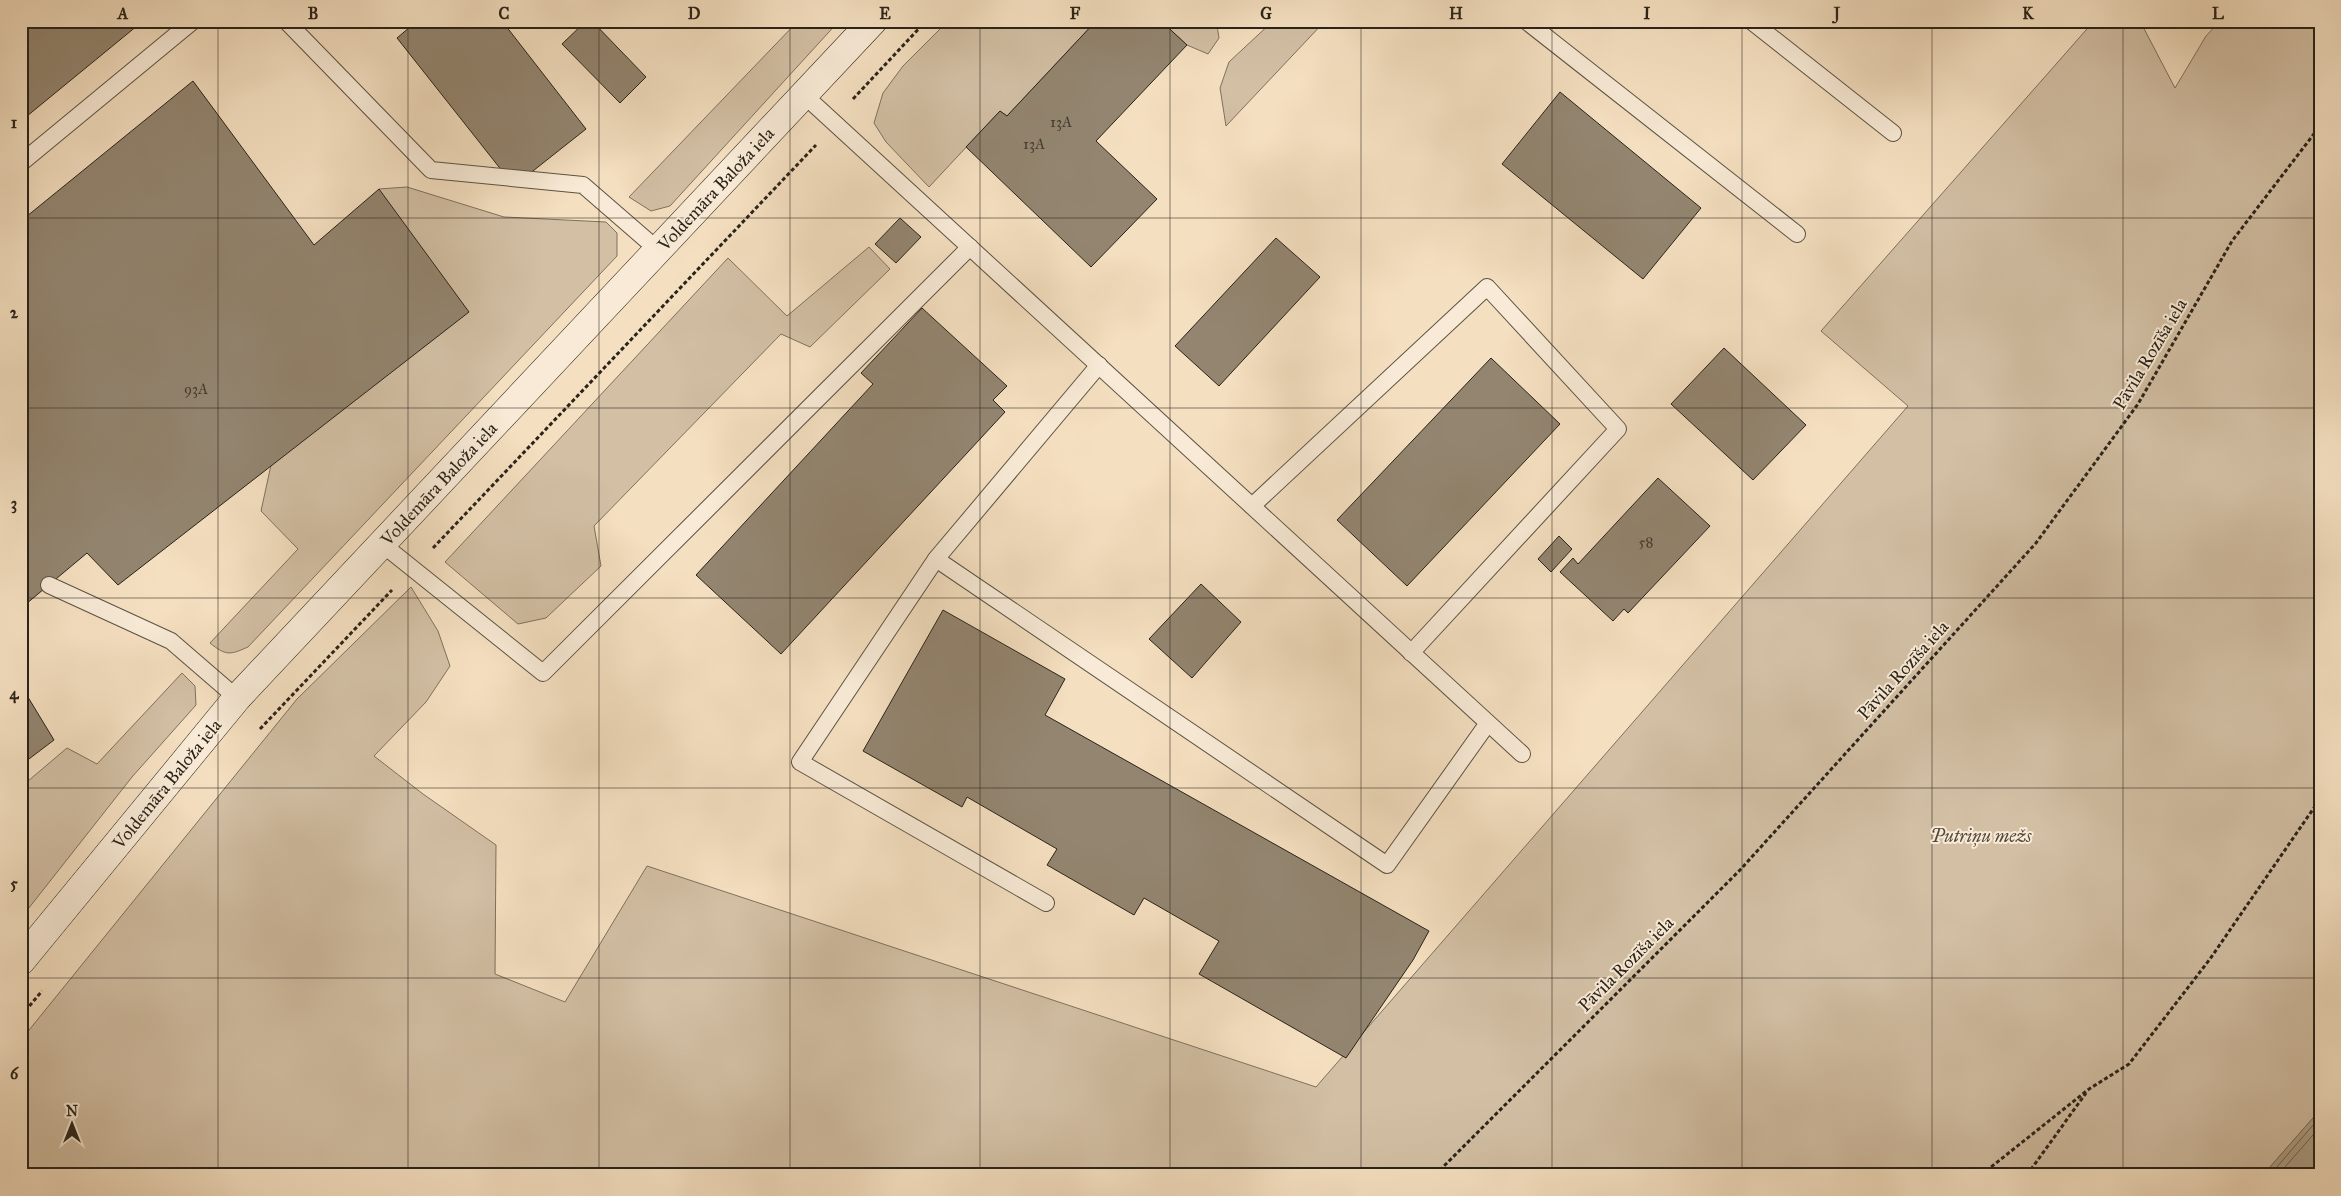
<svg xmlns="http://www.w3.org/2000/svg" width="2341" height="1196" viewBox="0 0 2341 1196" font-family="'IM FELL Great Primer',serif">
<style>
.green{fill:#d2bfa4;stroke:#7e715e}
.water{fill:#af9f87;stroke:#7a6d5b}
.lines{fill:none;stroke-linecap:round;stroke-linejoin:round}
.shore{stroke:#6c6150;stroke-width:1}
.building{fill:#938570;stroke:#2a2319}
.lane-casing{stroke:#5c5243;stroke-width:18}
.secondary-casing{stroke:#2a2319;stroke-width:29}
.path{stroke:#2a2319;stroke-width:3;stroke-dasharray:4 2.5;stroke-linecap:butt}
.lane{stroke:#f8ead6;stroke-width:16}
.secondary{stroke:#f8ead6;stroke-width:28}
.grid{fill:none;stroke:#2a2319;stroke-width:1;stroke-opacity:0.55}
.labels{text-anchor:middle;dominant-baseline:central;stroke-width:4;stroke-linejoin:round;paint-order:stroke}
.number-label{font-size:15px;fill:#443c2f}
.street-label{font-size:18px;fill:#2a2319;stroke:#f8ead6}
.park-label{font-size:18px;font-style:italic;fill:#544a3c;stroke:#f8ead6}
.neatline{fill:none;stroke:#2a2319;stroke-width:2}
.grid-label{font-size:16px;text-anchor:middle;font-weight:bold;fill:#2a2319}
</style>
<rect width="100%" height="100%" fill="#f4dfc0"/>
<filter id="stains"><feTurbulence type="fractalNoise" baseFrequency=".004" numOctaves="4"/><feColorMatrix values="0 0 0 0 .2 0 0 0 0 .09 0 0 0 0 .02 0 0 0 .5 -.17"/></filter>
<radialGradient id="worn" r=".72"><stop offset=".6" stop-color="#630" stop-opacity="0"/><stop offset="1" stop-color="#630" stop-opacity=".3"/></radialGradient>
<g class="green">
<path d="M798,21H839L670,206L651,211L629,197Z"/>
<path d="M948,21H1096L1007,116L1000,111L929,187L886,142L874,123L883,93L903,66Z"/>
<path d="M1161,21H1213L1217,25L1219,38L1208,54L1187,45Z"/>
<path d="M1273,21H1325L1226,126L1220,88L1229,62Z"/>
<path d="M2094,21H2140L2175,88L2206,36L2220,21H2320V1110L2263,1175H21V1040L297,699L411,587L438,631L450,666L426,702L374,756L423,794L496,845L495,974L565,1002L647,866L1316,1087L1908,406L1821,331Z"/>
<path d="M407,187L504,217L606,222L617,233V256L248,647C230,655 226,656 210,643L298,549L261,511L271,465L379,189Z"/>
<path d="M869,247L890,269L810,347L781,334L594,526L601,566L546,618L518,624L445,562L728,258L787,316Z"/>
<path d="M182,673L195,686L196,705L132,777L21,918V787L67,748L97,764Z"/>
</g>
<path class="water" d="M2320,1110V1175H2263Z"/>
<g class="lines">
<g class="shore">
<path d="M2270,1175L2320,1117"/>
<path d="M2278,1175L2320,1127"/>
</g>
</g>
<g class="building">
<path d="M21,21H143L21,121Z"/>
<path d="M417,21H502L586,129L514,186L397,38Z"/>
<path d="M586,21H592L646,77L620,103L562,44Z"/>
<path d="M1096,21H1161L1187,45L1096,141L1157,199L1091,267L966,147L1000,111L1007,116Z"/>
<path d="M193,81L314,245L379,189L469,312L118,585L87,553L26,604L23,689L54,740L21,765V221Z"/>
<path d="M1560,92L1701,208L1643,279L1502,164Z"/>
<path d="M900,218L921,237L896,263L875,244Z"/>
<path d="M1276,238L1320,277L1219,386L1175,346Z"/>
<path d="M922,308L1007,386L993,400L1005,412L781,654L696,575L873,384L861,373Z"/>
<path d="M1724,348L1806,425L1753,480L1671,404Z"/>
<path d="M1491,358L1560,424L1407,586L1337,520Z"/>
<path d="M1658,478L1710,526L1628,613L1624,609L1613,621L1560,572L1573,558L1578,564Z"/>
<path d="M1559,536L1572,549L1551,572L1538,559Z"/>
<path d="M1201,584L1241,622L1192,678L1149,639Z"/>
<path d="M943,610L1065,679L1045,715L1429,931L1413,960L1346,1058L1199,974L1219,941L1144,898L1134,915L1047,865L1057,849L967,797L962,807L863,751Z"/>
</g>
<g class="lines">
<g class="lane-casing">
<g id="lane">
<path d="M286,21L431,170L583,185L658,250"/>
<path d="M1526,21L1797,234"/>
<path d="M1751,21L1893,133"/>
<path d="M804,95L1522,754"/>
<path d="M21,163L193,21"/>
<path d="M1099,365L936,559L1387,865L1488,723"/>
<path d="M1252,506L1487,287L1618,429L1411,653"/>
<path d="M382,544L543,673L970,247"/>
<path d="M936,559L800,762L1046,903"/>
<path d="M49,585L171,641L237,698"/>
</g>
</g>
<g class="secondary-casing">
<path id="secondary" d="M21,961L237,698L873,21"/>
</g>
<g class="path">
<path d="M853,99L926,21"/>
<path d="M433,548L816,145"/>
<path d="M260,729L392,590"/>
<path d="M21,1016L42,991"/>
<path d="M1435,1175L1740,870L2036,543L2138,404L2232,241L2320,126"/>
<path d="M1981,1175L2089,1089L2129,1064L2210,959L2320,799"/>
<path d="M2027,1175L2086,1093"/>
</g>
<use href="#lane" class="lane"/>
<use href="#secondary" class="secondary"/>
</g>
<path class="grid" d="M218,21V1175M408,21V1175M599,21V1175M790,21V1175M980,21V1175M1170,21V1175M1361,21V1175M1552,21V1175M1742,21V1175M1932,21V1175M2123,21V1175M21,218H2320M21,408H2320M21,598H2320M21,788H2320M21,978H2320"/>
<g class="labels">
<g class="number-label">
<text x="1061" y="122">13A</text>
<text x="1034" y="144">13A</text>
<text x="196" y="389">93A</text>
<text x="1646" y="542">58</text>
</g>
<g class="street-label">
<text transform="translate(716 189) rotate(-47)">Voldemāra Baloža iela</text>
<text transform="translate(2150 354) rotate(-59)">Pāvila Rozīša iela</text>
<text transform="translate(439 484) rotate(-47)">Voldemāra Baloža iela</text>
<text transform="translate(1903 670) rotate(-48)">Pāvila Rozīša iela</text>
<text transform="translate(167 784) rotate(-51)">Voldemāra Baloža iela</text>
<text transform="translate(1626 964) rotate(-45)">Pāvila Rozīša iela</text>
</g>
<g class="park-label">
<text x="1981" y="836">Putriņu mežs</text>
</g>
</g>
<rect width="2341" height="1196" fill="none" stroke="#f4dfc0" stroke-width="55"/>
<g transform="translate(72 1124)" stroke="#f8ead6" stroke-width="4" paint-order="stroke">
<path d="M0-4L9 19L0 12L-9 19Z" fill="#2a2319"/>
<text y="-8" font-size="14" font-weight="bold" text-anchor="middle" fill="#2a2319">N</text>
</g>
<rect x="28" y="28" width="2286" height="1140" class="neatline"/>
<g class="grid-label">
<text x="123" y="19">A</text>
<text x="313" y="19">B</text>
<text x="504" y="19">C</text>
<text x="694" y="19">D</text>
<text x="885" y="19">E</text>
<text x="1075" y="19">F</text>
<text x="1266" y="19">G</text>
<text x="1456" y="19">H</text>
<text x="1647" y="19">I</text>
<text x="1837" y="19">J</text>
<text x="2028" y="19">K</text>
<text x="2218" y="19">L</text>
<text x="14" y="128">1</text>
<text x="14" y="318">2</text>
<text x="14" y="509">3</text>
<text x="14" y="699">4</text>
<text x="14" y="889">5</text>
<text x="14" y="1079">6</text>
</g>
<rect width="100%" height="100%" filter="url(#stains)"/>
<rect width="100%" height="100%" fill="url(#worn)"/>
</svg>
